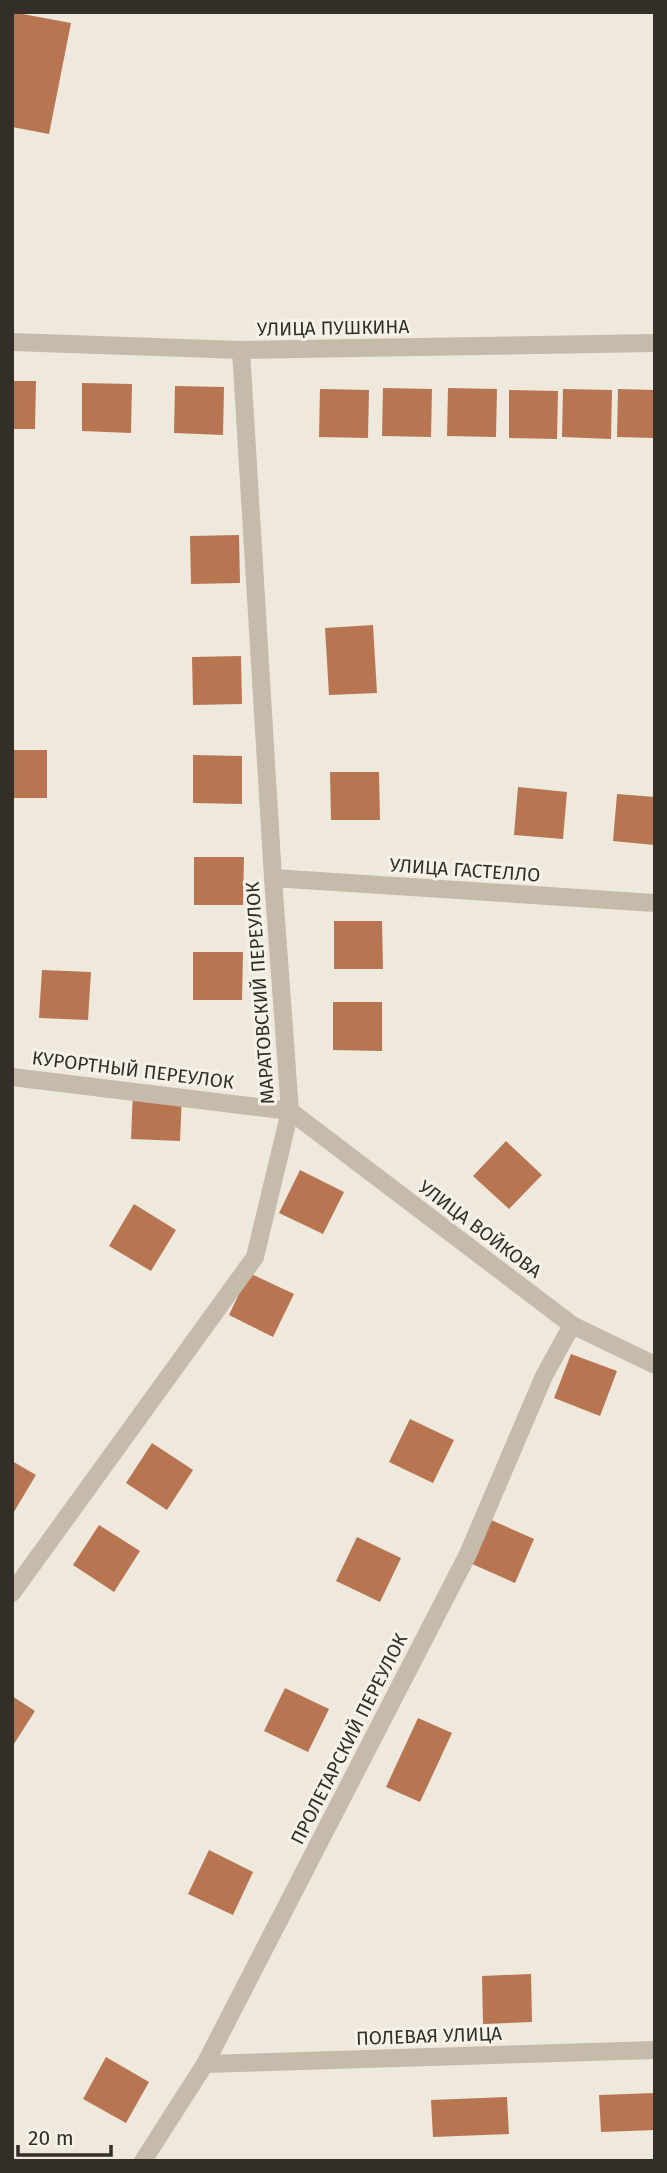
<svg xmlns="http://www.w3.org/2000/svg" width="667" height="2173" viewBox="0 0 667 2173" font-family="'Fira Sans',sans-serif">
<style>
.building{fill:#b87552}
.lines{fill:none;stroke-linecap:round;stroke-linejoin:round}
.minor{stroke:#c6baaa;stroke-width:18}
.tertiary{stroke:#c6baaa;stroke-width:18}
.labels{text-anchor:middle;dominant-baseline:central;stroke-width:6;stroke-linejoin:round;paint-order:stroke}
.street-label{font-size:19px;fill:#342e29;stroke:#f7f2e9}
</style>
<rect width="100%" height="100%" fill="#efe9dd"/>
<g class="building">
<path d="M12,12L71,23L49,134L12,127Z"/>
<path d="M12,381H36L35,429H12Z"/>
<path d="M82,383L132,384L131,433L82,431Z"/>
<path d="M175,386L224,387L223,435L174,433Z"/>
<path d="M383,388L432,389L431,437L382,436Z"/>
<path d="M448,388L497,389L496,437L447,436Z"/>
<path d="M320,389L369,390L368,438L319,437Z"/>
<path d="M563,389L612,390L611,439L562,437Z"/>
<path d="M618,389L655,390V438L617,437Z"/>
<path d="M509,390L558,391L557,439L509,438Z"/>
<path d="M239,535L240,583L191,584L190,536Z"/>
<path d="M373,625L377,693L329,695L325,628Z"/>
<path d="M241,656L242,704L193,705L192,657Z"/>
<rect x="12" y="750" width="35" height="48"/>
<path d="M193,755L242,756V804L193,803Z"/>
<path d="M330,772H379L380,820H331Z"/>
<path d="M518,787L567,792L563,839L514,835Z"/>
<path d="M617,794L655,797V845L613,841Z"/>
<path d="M194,857H244L243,905H194Z"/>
<path d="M334,921H382L383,969H334Z"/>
<path d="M193,952H243L242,1000H193Z"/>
<path d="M42,970L91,972L88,1020L39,1018Z"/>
<path d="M333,1002H382V1051L333,1050Z"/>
<path d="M133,1091L182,1094L180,1141L131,1139Z"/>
<path d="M506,1141L542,1175L509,1209L473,1176Z"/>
<path d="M300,1170L344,1192L323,1234L279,1213Z"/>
<path d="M134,1204L176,1230L151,1271L109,1246Z"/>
<path d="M249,1273L294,1294L273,1337L229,1315Z"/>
<path d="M571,1354L617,1371L600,1416L554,1398Z"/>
<path d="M410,1419L454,1440L433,1483L389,1462Z"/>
<path d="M152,1443L193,1470L167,1510L126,1483Z"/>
<path d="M12,1461L36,1475L12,1515Z"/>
<path d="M489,1519L534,1539L515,1583L470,1563Z"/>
<path d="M99,1525L140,1551L114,1592L73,1565Z"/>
<path d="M357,1537L401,1558L380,1602L336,1581Z"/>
<path d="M285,1688L329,1709L308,1752L264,1731Z"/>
<path d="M12,1696L35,1711L12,1747Z"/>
<path d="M418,1718L452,1733L420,1802L386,1787Z"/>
<path d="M209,1850L253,1872L233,1915L188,1894Z"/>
<path d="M531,1974L532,2022L483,2024L482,1976Z"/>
<path d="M106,2057L149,2082L126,2123L83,2099Z"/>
<path d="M655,2093V2130L601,2132L599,2095Z"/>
<path d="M507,2097L509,2134L433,2137L431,2100Z"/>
</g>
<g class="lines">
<g class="minor">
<path d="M273,878L655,903"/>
<path d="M12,1077L290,1111L572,1325L655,1365"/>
<path d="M12,1593L255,1257L290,1111L273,878L241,350"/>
<path d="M205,2064L655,2050"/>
<path d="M143,2161L205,2064L468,1554L544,1376L572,1325"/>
</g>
<path class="tertiary" d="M12,342L241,350L655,343"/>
</g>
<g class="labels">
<g class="street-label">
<text transform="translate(333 328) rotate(-1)">УЛИЦА ПУШКИНА</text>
<text transform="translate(465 870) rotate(4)">УЛИЦА ГАСТЕЛЛО</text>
<text transform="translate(260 993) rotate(-94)">МАРАТОВСКИЙ ПЕРЕУЛОК</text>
<text transform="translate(133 1070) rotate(7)">КУРОРТНЫЙ ПЕРЕУЛОК</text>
<text transform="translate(480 1229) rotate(37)">УЛИЦА ВОЙКОВА</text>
<text transform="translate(349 1739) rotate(-63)">ПРОЛЕТАРСКИЙ ПЕРЕУЛОК</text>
<text transform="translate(429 2036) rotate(-2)">ПОЛЕВАЯ УЛИЦА</text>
</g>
</g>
<rect width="667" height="2173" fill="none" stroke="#342e29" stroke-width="28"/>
<path d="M18 2145v10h93v-10" fill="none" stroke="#342e29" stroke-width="3.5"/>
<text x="28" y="2145" font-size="21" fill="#342e29" stroke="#f7f2e9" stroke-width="5" paint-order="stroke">20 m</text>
</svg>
